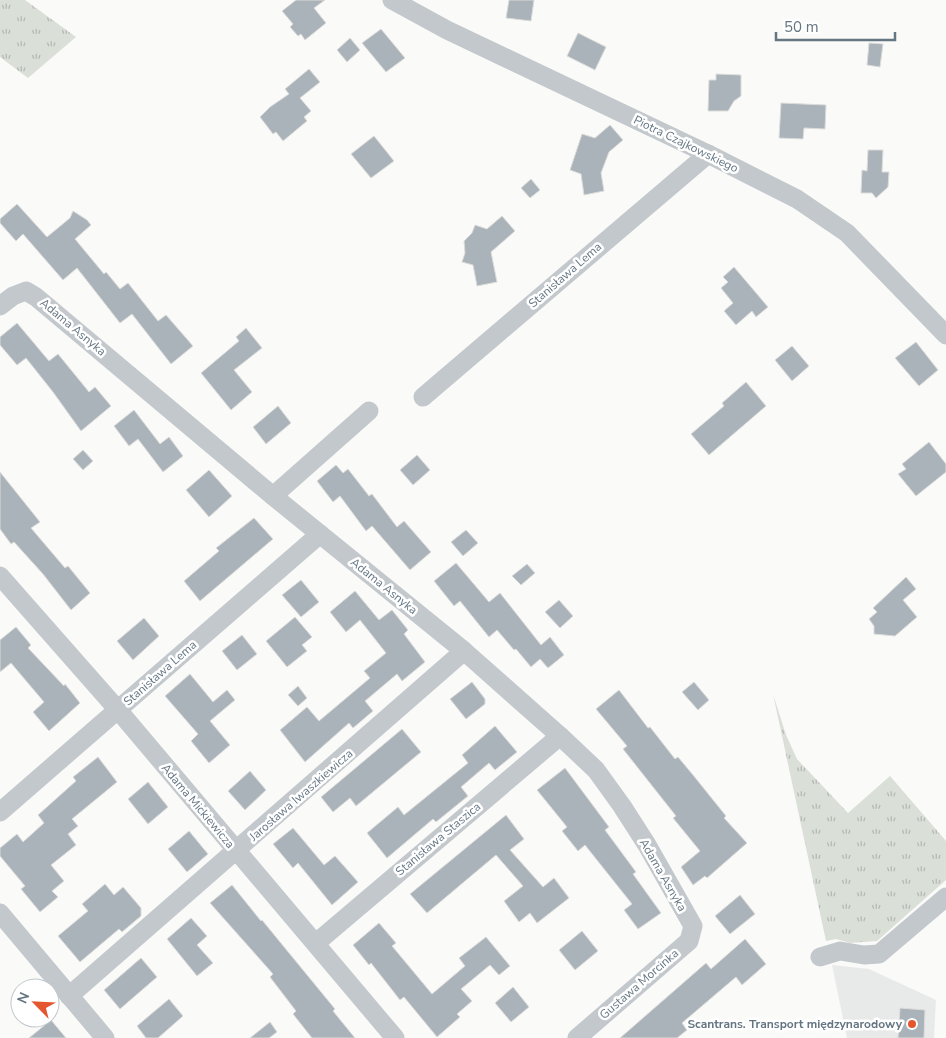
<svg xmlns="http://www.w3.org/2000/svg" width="946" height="1038" viewBox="0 0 946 1038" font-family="'Nunito Sans',sans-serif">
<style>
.built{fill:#e8e9e9}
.grass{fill:url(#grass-tufts)}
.building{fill:#aab3b9;stroke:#dcdcda}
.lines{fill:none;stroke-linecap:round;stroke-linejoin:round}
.minor{stroke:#c3c8cc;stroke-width:19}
.poi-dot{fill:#e4572e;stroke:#fff;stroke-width:2}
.labels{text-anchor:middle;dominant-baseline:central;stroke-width:5;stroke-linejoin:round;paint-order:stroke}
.street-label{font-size:12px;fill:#657683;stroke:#fff}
.poi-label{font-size:12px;font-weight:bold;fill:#657683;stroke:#fff;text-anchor:end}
</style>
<defs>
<pattern id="grass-tufts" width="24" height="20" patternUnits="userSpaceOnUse" patternTransform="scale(1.25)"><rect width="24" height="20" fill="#dadfd7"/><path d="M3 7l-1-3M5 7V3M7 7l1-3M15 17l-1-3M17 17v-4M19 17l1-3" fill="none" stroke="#b4b9b4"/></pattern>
</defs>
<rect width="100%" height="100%" fill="#fafaf8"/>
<path class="built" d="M832,965L869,969L936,1000L934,1038H847Z"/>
<g class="grass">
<path d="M0,0H25L76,37L28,78L0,57Z"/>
<path d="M773,694L786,735L797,759L848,813L890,776L946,841V880L877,941L850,943L836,939L826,941Z"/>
</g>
<g class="building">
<path d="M296,0H325L314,8L326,23L305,40L301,34L298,36L290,27L293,24L282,11Z"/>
<path d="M509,0H534L531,21L506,18Z"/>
<path d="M381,29L405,58L386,72L362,43Z"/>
<path d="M578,33L606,47L595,70L567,56Z"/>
<path d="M350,38L360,50L347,62L337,50Z"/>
<path d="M869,43L883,44L880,67L867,65Z"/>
<path d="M309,69L320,82L300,98L311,111L304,117L307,121L283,141L276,132L273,134L260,117L270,107L289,94L285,89Z"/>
<path d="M716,74L741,75V96L734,101L728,111H708L709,80H716Z"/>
<path d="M781,103L826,105L825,129L804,128L803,139L779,138Z"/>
<path d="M610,125L623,140L609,152L601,173L604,191L584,195L581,174L570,170L582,134L595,138Z"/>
<path d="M374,136L394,161L371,178L351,154Z"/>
<path d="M868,150H883L882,172H889L888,187L876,198L872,193H861L862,170L867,171Z"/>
<path d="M531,179L540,190L530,198L521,188Z"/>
<path d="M17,204L47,237L70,218L73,211L87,220L91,225L75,239L104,274L106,272L120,289L128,283L158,321L166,315L193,346L171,364L132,314L120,323L77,268L63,280L23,234L16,241L0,223V219Z"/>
<path d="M502,216L515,231L491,252L497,282L477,286L473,265L462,262L465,253L464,241L472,233L475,225L487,229Z"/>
<path d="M734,267L768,307L756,317L752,311L736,325L724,311L733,303L721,288L728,282L723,277Z"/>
<path d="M17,323L49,361L58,354L89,392L95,387L111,406L81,431L53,392L26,358L17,365L0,345V337Z"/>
<path d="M246,328L262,348L234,370L252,392L231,410L201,373L239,341L236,337Z"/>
<path d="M916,342L938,370L919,386L895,358Z"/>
<path d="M792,346L809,366L792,381L775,360Z"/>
<path d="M746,382L766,406L709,455L691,434L724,406L722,403Z"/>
<path d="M278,406L291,423L266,444L253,427Z"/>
<path d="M134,410L160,444L169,437L183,456L163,472L138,439L129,446L114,426Z"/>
<path d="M929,442L946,464V472L916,496L898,474L906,469L902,464Z"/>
<path d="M83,450L93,461L83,470L73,459Z"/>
<path d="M417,455L430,470L413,485L400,470Z"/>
<path d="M336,465L343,473L348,469L369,496L372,494L397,527L404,521L431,552L410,570L372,526L366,531L340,496L333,502L317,481Z"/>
<path d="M209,470L232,496L209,517L186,490Z"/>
<path d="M0,472L40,522L31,528L65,568L68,566L90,593L71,610L43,574L14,542L11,544L0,529Z"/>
<path d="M254,518L273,539L200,601L184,581L219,551L216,548Z"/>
<path d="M466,530L478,543L463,556L451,542Z"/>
<path d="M456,563L489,602L500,593L541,645L550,637L564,655L548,668L540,659L531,667L516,649L514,650L497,630L489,637L460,601L454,606L434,581Z"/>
<path d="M527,564L535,573L521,585L512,576Z"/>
<path d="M906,577L916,589L903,600L917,617L895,636L874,634V626L869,619L877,612L873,608Z"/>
<path d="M301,580L319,602L301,617L282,595Z"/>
<path d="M355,591L379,620L392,610L408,630L404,634L425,662L402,681L397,674L365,701L373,711L353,728L349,723L305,762L280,730L307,707L319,721L370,678L364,671L386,653L360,620L346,632L330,612Z"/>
<path d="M559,600L573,616L560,628L545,612Z"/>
<path d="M295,617L312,637L302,645L307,651L287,667L266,641Z"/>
<path d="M144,618L159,636L133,660L117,641Z"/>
<path d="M16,627L31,645L28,648L64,686L65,684L80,703L49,731L33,712L44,702L11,663L0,672V640Z"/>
<path d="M242,635L257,654L237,670L222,651Z"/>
<path d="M190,674L213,702L227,690L235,700L210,721L230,745L209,763L191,741L198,734L165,696Z"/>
<path d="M472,682L485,699V704L466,719L450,699Z"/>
<path d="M694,682L709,700L698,710L682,692Z"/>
<path d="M298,686L307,698L298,706L288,695Z"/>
<path d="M619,690L648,728L650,727L675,759L678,757L693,775L726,816L724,818L747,843L707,878L705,876L693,885L681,867L700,851L673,818L676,816L623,749L627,746L596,709Z"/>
<path d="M495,726L517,752L495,770L489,763L461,787L468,796L436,822L433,819L387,858L367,833L398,807L404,815L468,763L462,755Z"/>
<path d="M402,729L421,752L356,806L350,798L333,812L321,797Z"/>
<path d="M98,757L117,782L72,819L78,826L68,834L76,845L51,865L64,881L52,891L58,897L40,912L21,889L25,886L0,856V848L17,834L23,842L44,823L38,815L76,781L73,777Z"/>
<path d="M565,768L609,827L605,830L636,872L633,874L661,913L638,929L624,910L632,904L585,845L578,851L562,831L567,827L537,790Z"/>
<path d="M250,771L266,790L245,810L228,791Z"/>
<path d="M148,782L168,807L148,824L128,799Z"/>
<path d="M506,815L524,839L510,850L543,887L554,878L569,898L537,923L530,913L519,922L504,901L523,886L496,855L427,913L410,894Z"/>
<path d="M293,828L324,865L335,856L358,882L332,905L298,863L293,868L273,844Z"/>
<path d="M189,831L208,854L187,872L168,849Z"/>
<path d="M105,884L114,895L123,887L141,908V916L122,932L119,929L80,962L58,936L88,911L82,904Z"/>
<path d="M232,885L261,921L262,920L280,942L335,1009L333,1011L355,1038H312L293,1014L296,1011L270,977L273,974L210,903Z"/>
<path d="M740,895L755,914L730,934L715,916Z"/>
<path d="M191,918L207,936L197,945L213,963L197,976L167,939Z"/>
<path d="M379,923L396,943L392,946L432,994L465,966L459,958L486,937L510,966L499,975L490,965L461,989L472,1001L457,1014L460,1017L437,1037L404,997L400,1000L371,963L369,965L353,945Z"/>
<path d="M582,931L598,951L575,970L559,950Z"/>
<path d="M745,939L766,964L742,985L736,977L682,1023L687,1030L677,1038H620L706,963L711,969Z"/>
<path d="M141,958L157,977L120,1009L104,990Z"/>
<path d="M513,987L529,1007L511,1022L495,1003Z"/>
<path d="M169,999L183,1016L158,1038H146L137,1026Z"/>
<path d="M900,1008L925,1010L924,1038H898Z"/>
<path d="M51,1020L66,1038H29Z"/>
<path d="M270,1022L277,1032L269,1038H250Z"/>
</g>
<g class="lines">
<g class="minor">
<path d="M392,0L447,30L708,154L797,199L847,233L946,335"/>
<path d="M0,306L13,296L26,291L36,297L273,496L464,651L560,736L596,770L622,806L647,845L693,926L689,941L577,1038"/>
<path d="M423,397L708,154"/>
<path d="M273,496L369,411"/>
<path d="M0,576L118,710L395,1038"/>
<path d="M0,812L320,534"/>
<path d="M0,913L105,1038"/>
<path d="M316,943L560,736"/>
<path d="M820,957L840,951L864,955L879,954L946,897"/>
<path d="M69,996L464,651"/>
</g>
</g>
<circle class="poi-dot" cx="912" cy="1024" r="5"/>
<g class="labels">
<g class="street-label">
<text transform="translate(686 144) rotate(26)">Piotra Czajkowskiego</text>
<text transform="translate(565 275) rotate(-41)">Stanisława Lema</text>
<text transform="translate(73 327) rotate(40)">Adama Asnyka</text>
<text transform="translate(384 586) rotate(39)">Adama Asnyka</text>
<text transform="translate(160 673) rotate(-41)">Stanisława Lema</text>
<text transform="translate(301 795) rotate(-41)">Jarosława Iwaszkiewicza</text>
<text transform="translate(198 806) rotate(50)">Adama Mickiewicza</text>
<text transform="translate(438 839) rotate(-40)">Stanisława Staszica</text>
<text transform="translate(663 875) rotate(60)">Adama Asnyka</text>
<text transform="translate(639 984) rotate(-41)">Gustawa Morcinka</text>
</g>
<g class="poi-label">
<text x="902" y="1024">Scantrans. Transport międzynarodowy</text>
</g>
</g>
<g transform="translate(35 1003) rotate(294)"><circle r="24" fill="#ffffff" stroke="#c1c8cd"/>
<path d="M0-4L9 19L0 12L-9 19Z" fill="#e4572e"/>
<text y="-8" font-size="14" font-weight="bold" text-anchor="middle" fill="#657683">N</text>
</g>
<path d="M776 32v8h119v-8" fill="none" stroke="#657683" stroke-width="2.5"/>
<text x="784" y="32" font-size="15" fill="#657683" stroke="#ffffff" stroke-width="4" paint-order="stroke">50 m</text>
</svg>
